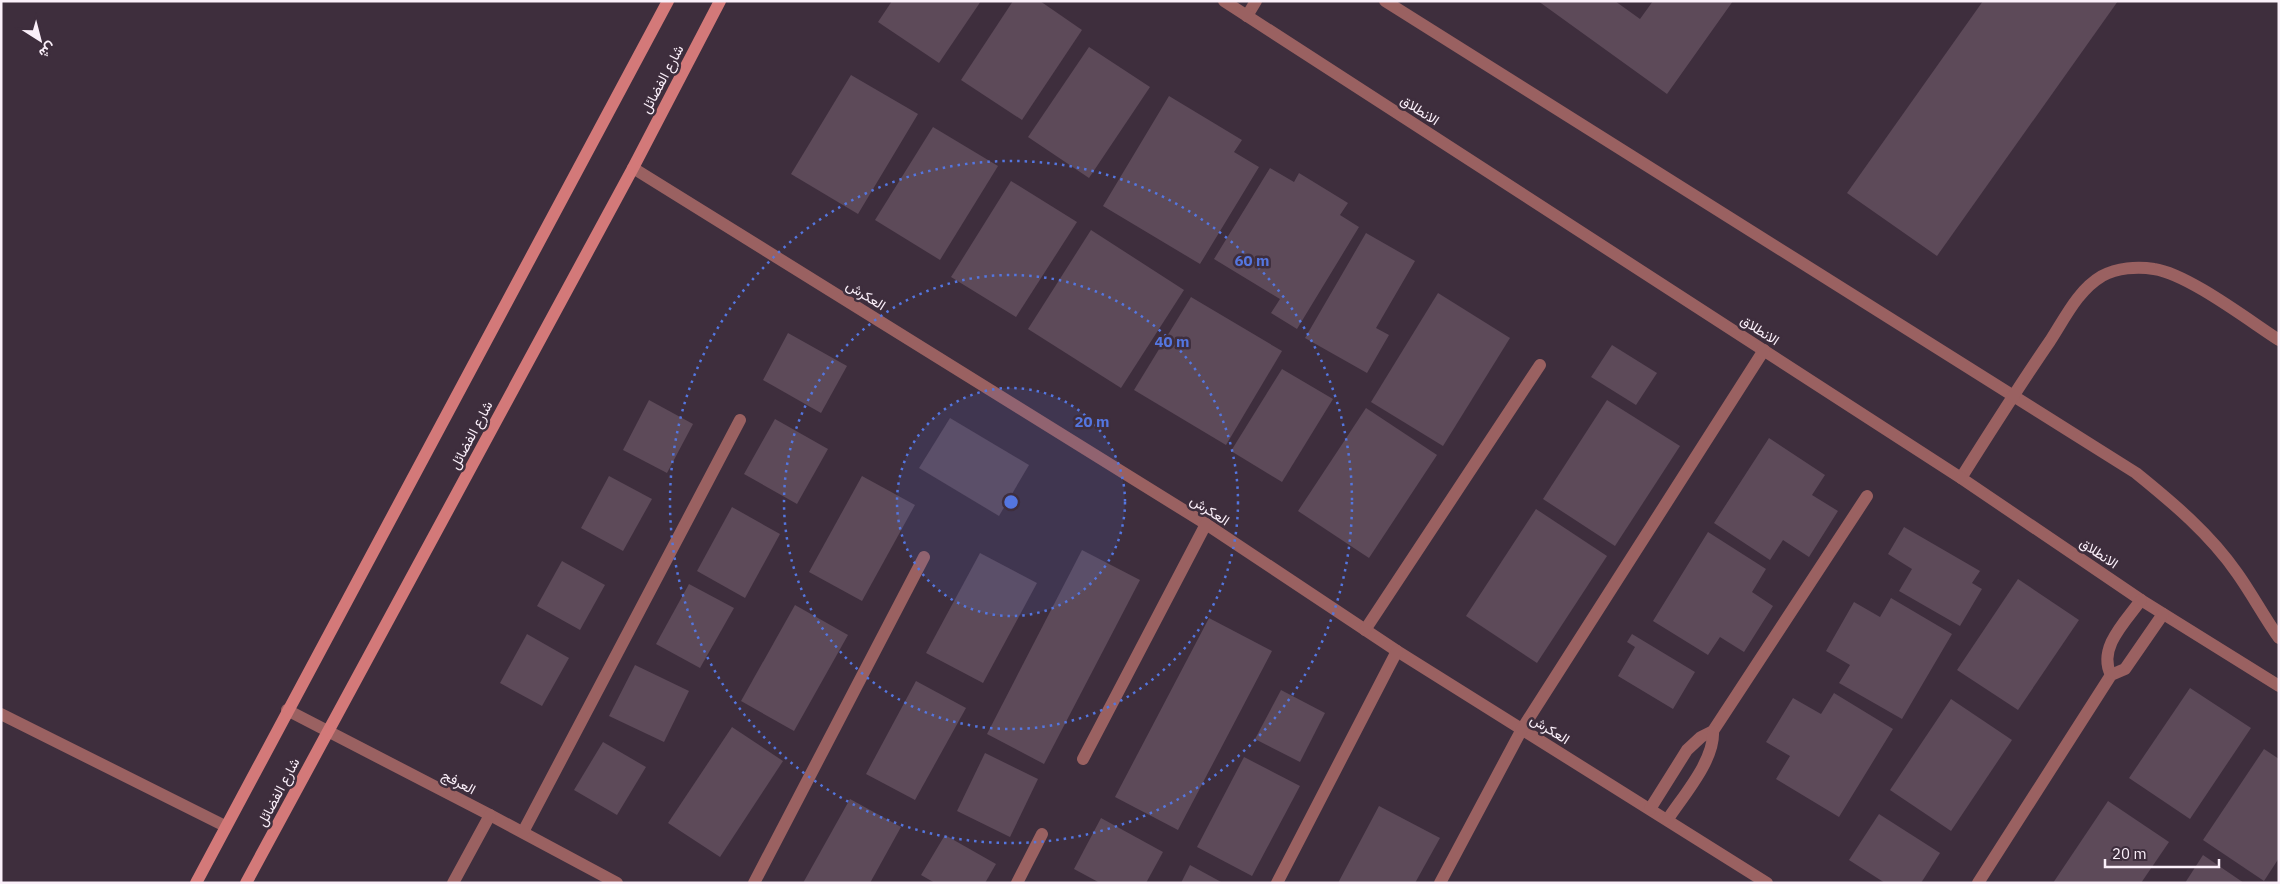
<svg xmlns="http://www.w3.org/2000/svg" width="2280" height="884" viewBox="0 0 2280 884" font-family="'IBM Plex Sans',Vazirmatn,sans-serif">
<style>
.building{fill:#5d4a59}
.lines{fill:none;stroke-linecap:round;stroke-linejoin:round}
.lane{stroke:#9a6161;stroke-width:12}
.street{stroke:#9a6161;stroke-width:12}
.secondary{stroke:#d37979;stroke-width:12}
.ring{fill:none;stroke:#5476e0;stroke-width:2.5;stroke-dasharray:2.5 5}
.labels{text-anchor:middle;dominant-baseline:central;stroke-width:5;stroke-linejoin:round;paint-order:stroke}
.street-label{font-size:14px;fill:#fbf0fa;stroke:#3e2e3d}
.centre{fill:#5476e0;stroke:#3e2e3d;stroke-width:2.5}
.ring-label{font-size:15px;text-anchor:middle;font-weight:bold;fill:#5476e0;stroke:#3e2e3d;stroke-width:5;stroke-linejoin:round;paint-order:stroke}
</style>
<rect width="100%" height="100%" fill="#3e2e3d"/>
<g class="building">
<path d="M892,1H981L939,63L878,22Z"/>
<path d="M1013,1H1040L1082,30L1022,120L961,80Z"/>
<path d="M1538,1H1615L1640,19L1653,1H1733L1667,94Z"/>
<path d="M1983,1H2118L1937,256L1847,193Z"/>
<path d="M1089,47L1150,87L1089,178L1028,137Z"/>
<path d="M851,75L918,114L858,214L791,174Z"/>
<path d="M1169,96L1242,140L1234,152L1259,167L1200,264L1103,206Z"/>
<path d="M933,127L998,166L940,260L875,220Z"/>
<path d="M1270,168L1294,182L1299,173L1348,203L1340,215L1359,227L1297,329L1271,313L1280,299L1214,259Z"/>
<path d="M1011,181L1077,222L1016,317L951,277Z"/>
<path d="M1091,230L1184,290L1121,388L1028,329Z"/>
<path d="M1366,233L1415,261L1376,328L1389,335L1367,373L1305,338Z"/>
<path d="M1438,293L1510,338L1443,446L1371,402Z"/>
<path d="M1191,297L1282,351L1226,445L1134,390Z"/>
<path d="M788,333L847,366L821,413L763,380Z"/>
<path d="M1612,345L1657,373L1636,405L1591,377Z"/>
<path d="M1282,369L1333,399L1282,482L1231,451Z"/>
<path d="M649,400L693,424L667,473L623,450Z"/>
<path d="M1607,400L1680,446L1615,546L1543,499Z"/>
<path d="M1366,408L1437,455L1369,558L1298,511Z"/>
<path d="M950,418L1029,465L999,516L919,468Z"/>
<path d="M775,419L828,449L797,504L744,474Z"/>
<path d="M1769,438L1825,475L1812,495L1838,511L1809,557L1783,540L1770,560L1714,523Z"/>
<path d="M609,476L652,499L623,551L581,528Z"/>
<path d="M862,476L915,505L862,601L809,572Z"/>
<path d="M732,507L780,534L745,598L697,571Z"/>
<path d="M1536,509L1607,556L1537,663L1466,616Z"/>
<path d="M1904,527L1980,571L1972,583L1982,589L1960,626L1899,591L1912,569L1888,554Z"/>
<path d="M1708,532L1766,569L1752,592L1773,606L1744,652L1720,637L1708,655L1653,621Z"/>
<path d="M1082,550L1140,580L1044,764L987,734Z"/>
<path d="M980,553L1037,583L983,683L926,653Z"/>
<path d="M562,561L605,585L580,630L537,606Z"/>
<path d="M2018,579L2079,620L2018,710L1957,670Z"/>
<path d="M689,584L734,608L700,668L656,644Z"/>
<path d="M1891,598L1952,634L1902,719L1839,683L1850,665L1826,651L1854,602L1880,617Z"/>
<path d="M795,605L848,635L794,731L741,701Z"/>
<path d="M1209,618L1272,651L1178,830L1115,797Z"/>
<path d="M527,634L569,658L542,706L500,683Z"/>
<path d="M1632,634L1695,672L1673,709L1618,676L1635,647L1627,642Z"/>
<path d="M635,665L689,691L664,742L609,716Z"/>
<path d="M916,681L966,708L915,800L866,774Z"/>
<path d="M2190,688L2251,728L2190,819L2129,778Z"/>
<path d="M1281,690L1325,713L1300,762L1255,739Z"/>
<path d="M1834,693L1893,729L1839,817L1776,779L1790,756L1766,742L1793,698L1821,714Z"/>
<path d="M1951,699L2012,740L1951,831L1890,790Z"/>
<path d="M732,727L783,761L720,857L668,823Z"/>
<path d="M603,742L646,767L617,815L574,790Z"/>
<path d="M2264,749L2279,759V858L2264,881L2203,840Z"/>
<path d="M985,753L1038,779L1010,837L957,811Z"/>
<path d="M1244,757L1300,786L1252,876L1197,847Z"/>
<path d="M850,799L901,827L870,883H803Z"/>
<path d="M2108,801L2169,842L2141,883H2053Z"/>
<path d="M1379,806L1440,838L1415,883H1338Z"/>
<path d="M1879,814L1940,853L1921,883H1885L1849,860Z"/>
<path d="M1101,818L1163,852L1146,883H1100L1074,869Z"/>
<path d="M945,835L996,864L985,883H935L921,875Z"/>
<path d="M2203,855L2244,883H2185Z"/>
<path d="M1190,865L1223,883H1181Z"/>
</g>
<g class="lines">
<g class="lane">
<path d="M1385,1L2136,473C2173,503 2210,534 2237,573C2252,594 2264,617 2279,638"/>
<path d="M1247,16L1256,1"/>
<path d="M1961,478C1990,432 2019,386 2050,341C2065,318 2078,290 2102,276C2117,268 2137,266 2154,269C2188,274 2248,320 2279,340"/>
<path d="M1,714L225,826"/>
</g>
<g class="street">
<path d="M1224,1L1961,478L2141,600L2279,686"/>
<path d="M633,168L1206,524L1397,651L1767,883"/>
<path d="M1365,630L1540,365"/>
<path d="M2111,675C2097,648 2126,621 2141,600"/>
<path d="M287,710L490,815L617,883"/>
<path d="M1083,759L1206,524"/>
<path d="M1650,809L1687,750L1701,737L1713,731L1867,496"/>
<path d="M1668,819C1683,796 1715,760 1713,731"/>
<path d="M523,832L740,420"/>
<path d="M453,883L490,815"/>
<path d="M754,883L924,557"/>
<path d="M1017,883L1042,834"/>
<path d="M1277,883L1397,651"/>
<path d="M1440,883L1522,729L1764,350"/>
<path d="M1978,883L2111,675L2125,669L2163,614"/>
</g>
<g class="secondary">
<path d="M196,883L668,1"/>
<path d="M246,883L633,168L720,1"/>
</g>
</g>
<circle cx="1011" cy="502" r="114" fill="#5476e0" fill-opacity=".12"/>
<g class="ring">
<circle cx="1011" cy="502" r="114"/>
<circle cx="1011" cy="502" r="227"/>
<circle cx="1011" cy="502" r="341"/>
</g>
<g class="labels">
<g class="street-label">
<text transform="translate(662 79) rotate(-62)">شارع الفضائل</text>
<text transform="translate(1420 110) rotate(33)">الانطلاق</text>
<text transform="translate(866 295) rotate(32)">العكرش</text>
<text transform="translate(1760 330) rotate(33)">الانطلاق</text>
<text transform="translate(471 435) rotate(-62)">شارع الفضائل</text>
<text transform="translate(1210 510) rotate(33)">العكرش</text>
<text transform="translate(2099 553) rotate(34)">الانطلاق</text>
<text transform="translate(1550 729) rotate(32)">العكرش</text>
<text transform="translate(459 782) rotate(28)">العرفج</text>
<text transform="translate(278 792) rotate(-62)">شارع الفضائل</text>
</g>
</g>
<circle cx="1011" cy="502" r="8" class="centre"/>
<g class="ring-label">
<text x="1252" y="266">60 m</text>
<text x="1172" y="347">40 m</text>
<text x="1092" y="427">20 m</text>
</g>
<rect width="2280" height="884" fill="none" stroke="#fbf0fa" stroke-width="5"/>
<g transform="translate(40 40) rotate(144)" stroke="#3e2e3d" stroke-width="4" paint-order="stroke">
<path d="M0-4L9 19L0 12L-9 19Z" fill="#fbf0fa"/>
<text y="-8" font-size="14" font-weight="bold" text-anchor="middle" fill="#fbf0fa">ش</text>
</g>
<path d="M2105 859v8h114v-8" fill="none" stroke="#fbf0fa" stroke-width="2.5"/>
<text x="2112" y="859" font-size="15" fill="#fbf0fa" stroke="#3e2e3d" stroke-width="4" paint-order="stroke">20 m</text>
</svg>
